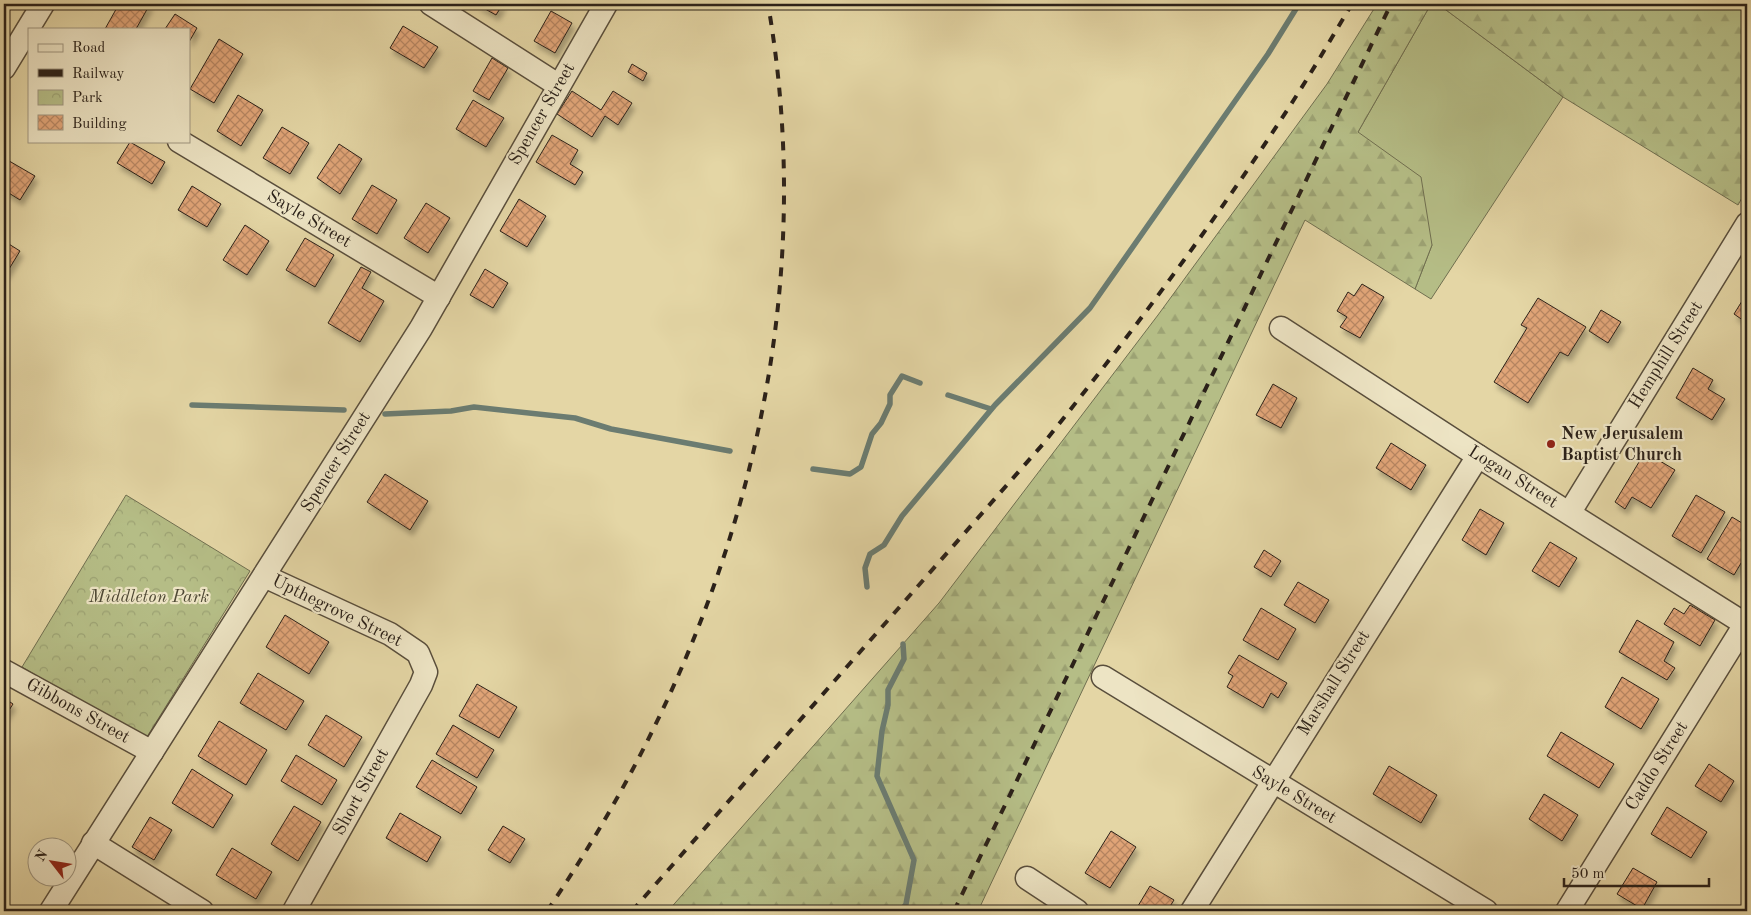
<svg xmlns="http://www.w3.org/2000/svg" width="1751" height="915" viewBox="0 0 1751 915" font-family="'Old Standard TT',serif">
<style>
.grass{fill:#b5bd86;stroke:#706f50}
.forest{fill:url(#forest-firs);stroke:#706f50}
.park{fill:url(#park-crowns);stroke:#706f50}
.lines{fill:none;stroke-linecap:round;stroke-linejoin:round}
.stream{stroke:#6b7c71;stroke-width:5.5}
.building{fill:url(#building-cross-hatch);stroke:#2b2119;filter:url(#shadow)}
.minor-casing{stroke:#594e3c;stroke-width:25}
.minor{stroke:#ede4c4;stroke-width:22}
.rail{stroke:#2b2119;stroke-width:4;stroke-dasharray:9 9;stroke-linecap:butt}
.poi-dot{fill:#8f2418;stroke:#ede4c4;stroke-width:2}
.labels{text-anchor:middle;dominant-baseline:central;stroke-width:4.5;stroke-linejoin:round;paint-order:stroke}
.street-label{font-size:18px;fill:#2b2119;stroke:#ede4c4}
.poi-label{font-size:18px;font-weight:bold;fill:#2b2119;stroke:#ede4c4;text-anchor:start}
.park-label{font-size:18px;font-style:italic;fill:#4e4834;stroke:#ede4c4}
</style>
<defs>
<pattern id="forest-firs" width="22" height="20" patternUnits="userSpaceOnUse" patternTransform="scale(1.25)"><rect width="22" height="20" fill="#b5bd86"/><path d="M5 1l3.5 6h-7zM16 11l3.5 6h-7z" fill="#9ca273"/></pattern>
<pattern id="park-crowns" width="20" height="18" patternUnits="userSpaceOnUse" patternTransform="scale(1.25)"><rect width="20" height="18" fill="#b5bd86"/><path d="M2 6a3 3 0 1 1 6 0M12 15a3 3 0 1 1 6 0" fill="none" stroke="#9ca273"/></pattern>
<pattern id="building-cross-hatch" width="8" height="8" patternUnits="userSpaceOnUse" patternTransform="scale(1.25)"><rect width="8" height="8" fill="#e1a578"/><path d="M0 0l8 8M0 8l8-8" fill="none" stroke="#b78662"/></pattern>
<filter id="shadow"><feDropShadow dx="3" dy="5.5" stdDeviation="2.5" flood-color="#0004"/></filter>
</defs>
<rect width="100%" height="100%" fill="#e4d6a5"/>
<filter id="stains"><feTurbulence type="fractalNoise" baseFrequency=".004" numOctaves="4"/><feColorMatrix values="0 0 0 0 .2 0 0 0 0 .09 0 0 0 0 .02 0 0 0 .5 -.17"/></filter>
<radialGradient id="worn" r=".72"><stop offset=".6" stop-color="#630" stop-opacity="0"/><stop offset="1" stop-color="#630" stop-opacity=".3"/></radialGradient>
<path class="grass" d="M1431,4H1438L1563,97L1431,299L1415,289L1432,245L1358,132Z"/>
<g class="forest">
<path d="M1377,4H1431L1358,132L1421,177L1432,245L1415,289L1305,220L978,911H668L939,603L1158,315L1327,84Z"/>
<path d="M1438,4H1747V189L1738,205L1563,97Z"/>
</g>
<path class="park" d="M126,495L250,571L145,740L22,667Z"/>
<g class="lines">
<g class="stream">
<path d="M948,395L991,409"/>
<path d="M192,405L344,410"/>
<path d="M385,414L451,411L474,407L575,418L611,429L730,451"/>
<path d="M813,469L850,474L861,467L872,434L881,423L890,404V395L902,376L920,383"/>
<path d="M867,587L865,568L870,554L884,545L902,516L995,405L1090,308L1268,54L1299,4"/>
<path d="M901,911L906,904L914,860L877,776L882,731L888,705V690L904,659L903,644"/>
</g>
</g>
<g class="building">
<path d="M119,4H150L136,29H105Z"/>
<path d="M476,4H503L496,15Z"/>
<path d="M551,11L572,23L555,53L534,41Z"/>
<path d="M175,14L197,28L189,42V29H165Z"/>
<path d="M403,26L438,47L424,68L390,48Z"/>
<path d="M219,39L243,54L214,103L190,89Z"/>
<path d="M492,58L508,68L489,100L473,91Z"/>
<path d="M632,64L647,73L643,81L628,72Z"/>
<path d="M572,91L601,110L613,91L632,103L618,125L605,116L592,137L557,114Z"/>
<path d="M238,95L263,110L241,146L217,131Z"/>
<path d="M473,100L504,118L486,147L456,129Z"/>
<path d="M282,127L309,143L290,174L263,158Z"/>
<path d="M552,135L578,150L570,164L583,172L575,185L536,162Z"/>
<path d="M130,142L165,162L152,184L117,163Z"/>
<path d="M339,144L362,159L340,194L317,178Z"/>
<path d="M4,158L35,176L20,200L4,190Z"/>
<path d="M372,185L397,200L377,234L352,219Z"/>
<path d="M192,186L221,204L207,227L178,210Z"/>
<path d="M519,199L546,216L527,247L500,231Z"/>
<path d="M426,203L450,218L428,253L404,238Z"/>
<path d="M245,225L269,241L247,275L223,260Z"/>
<path d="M305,238L334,255L315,287L286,270Z"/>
<path d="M4,241L20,251L6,274L4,273Z"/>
<path d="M361,267L371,272L362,288L384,301L360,342L328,323Z"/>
<path d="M485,269L508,283L493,308L470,295Z"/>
<path d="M1362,284L1384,297L1360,338L1340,327L1347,317L1337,311L1348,292L1354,296Z"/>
<path d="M1747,293V323L1734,314Z"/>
<path d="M1538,298L1586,327L1568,356L1560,352L1528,403L1494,382L1527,328L1521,325Z"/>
<path d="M1601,310L1621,322L1608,343L1589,331Z"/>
<path d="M1693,368L1713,380L1708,389L1725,399L1712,420L1676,398Z"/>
<path d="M1273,384L1297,398L1281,428L1256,415Z"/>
<path d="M1391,443L1426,465L1411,490L1376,468Z"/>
<path d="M1645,452L1675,470L1651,508L1632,497L1625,509L1615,502Z"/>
<path d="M385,474L428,501L410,530L367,502Z"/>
<path d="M1696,495L1725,512L1701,553L1672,536Z"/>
<path d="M1480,509L1504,523L1486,555L1462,540Z"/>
<path d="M1732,517L1747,526V553L1734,575L1707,559Z"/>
<path d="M1550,542L1577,558L1559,587L1532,571Z"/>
<path d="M1264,550L1281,561L1271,577L1254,567Z"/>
<path d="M1298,582L1329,600L1315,623L1284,605Z"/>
<path d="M1690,605L1715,620L1700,646L1664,624L1674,608L1684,614Z"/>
<path d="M1261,608L1296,629L1278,660L1243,640Z"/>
<path d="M285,615L329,642L309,674L266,647Z"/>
<path d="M1637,620L1674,642L1664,661L1675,668L1667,680L1619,652Z"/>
<path d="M1239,655L1287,683L1278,698L1271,693L1263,708L1227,687L1233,676L1228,673Z"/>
<path d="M258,673L304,701L286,730L240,703Z"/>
<path d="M1622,677L1659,699L1641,729L1605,707Z"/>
<path d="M477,684L517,707L499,738L459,716Z"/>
<path d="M4,698L13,704L4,718Z"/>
<path d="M326,715L362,737L344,767L308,745Z"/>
<path d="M219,721L267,750L246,785L198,756Z"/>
<path d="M453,725L494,750L477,778L436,754Z"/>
<path d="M1561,732L1614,764L1599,788L1547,756Z"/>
<path d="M296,755L337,780L322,805L281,781Z"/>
<path d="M432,760L477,787L461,814L416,787Z"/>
<path d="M1709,764L1734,781L1721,802L1695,786Z"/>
<path d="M1389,766L1437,795L1421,823L1373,794Z"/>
<path d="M192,769L233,795L213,828L172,803Z"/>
<path d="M1544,794L1578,815L1562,841L1529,819Z"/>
<path d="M294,806L321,822L298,861L271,844Z"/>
<path d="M1667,807L1707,832L1691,858L1651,834Z"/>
<path d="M400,813L441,837L427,862L386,838Z"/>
<path d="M150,817L172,830L154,860L132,847Z"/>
<path d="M503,826L525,839L510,863L488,850Z"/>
<path d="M1111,831L1136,847L1110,888L1085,873Z"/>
<path d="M232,848L272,872L256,899L216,875Z"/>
<path d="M1633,868L1657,882L1642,909L1617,894Z"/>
<path d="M1150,886L1174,900L1167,911H1135Z"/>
</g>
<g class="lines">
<g class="minor-casing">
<g id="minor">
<path d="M431,4L558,85"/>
<path d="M4,68L43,4"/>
<path d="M179,141L439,297"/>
<path d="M1281,328L1478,456L1745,624"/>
<path d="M1570,512L1747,224"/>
<path d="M264,576L390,634L418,653L426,672L421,685L294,911"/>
<path d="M4,671L152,752"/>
<path d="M1103,677L1486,911"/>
<path d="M93,843L202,911"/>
<path d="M1027,878L1077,911"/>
<path d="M51,911L421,328L606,4"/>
<path d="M1192,911L1478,456"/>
<path d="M1567,911L1747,621"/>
</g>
</g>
<use href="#minor" class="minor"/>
<g class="rail">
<path d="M547,911C729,644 824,327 768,4"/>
<path d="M632,911L1043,444C1132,333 1218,218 1295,98C1315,67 1333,35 1352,4"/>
<path d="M954,911L1391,4"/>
</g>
</g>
<circle class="poi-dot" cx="1551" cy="444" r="5"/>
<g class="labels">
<g class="street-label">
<text transform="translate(542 114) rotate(-60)">Spencer Street</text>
<text transform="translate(309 219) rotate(31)">Sayle Street</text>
<text transform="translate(1666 355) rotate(-58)">Hemphill Street</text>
<text transform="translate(336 462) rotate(-58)">Spencer Street</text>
<text transform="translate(1513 477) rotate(32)">Logan Street</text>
<text transform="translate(337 611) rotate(26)">Upthegrove Street</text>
<text transform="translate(1334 683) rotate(-58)">Marshall Street</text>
<text transform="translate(78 711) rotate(29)">Gibbons Street</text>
<text transform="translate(1657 766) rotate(-58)">Caddo Street</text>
<text transform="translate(361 792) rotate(-61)">Short Street</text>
<text transform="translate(1294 795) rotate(31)">Sayle Street</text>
</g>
<g class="poi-label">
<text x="1561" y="434">New Jerusalem<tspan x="1561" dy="21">Baptist Church</tspan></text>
</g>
<g class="park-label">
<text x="149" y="597">Middleton Park</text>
</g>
</g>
<rect width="1751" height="915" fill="none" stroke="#e4d6a5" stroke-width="20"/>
<rect x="5" y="5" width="1741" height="905" fill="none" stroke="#2b2119" stroke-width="2.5"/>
<rect x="10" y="10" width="1731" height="895" fill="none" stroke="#2b2119"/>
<rect x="28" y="28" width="162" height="115" fill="#ede4c4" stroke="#9f9680"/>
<rect x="38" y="44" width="25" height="8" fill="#ede4c4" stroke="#9f9680"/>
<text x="72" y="52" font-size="15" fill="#2b2119">Road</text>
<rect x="38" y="69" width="25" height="8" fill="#2b2119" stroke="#9f9680"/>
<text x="72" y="78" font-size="15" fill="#2b2119">Railway</text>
<rect x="38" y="90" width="25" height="15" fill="url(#park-crowns)" stroke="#9f9680"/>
<text x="72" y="102" font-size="15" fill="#2b2119">Park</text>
<rect x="38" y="115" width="25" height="15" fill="url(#building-cross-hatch)" stroke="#9f9680"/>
<text x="72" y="128" font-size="15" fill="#2b2119">Building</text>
<g transform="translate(52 862) rotate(301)"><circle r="24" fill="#ede4c4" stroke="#9f9680"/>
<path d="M0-4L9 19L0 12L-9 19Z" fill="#8f2418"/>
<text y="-8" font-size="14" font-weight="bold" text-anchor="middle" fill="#2b2119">N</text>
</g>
<path d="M1564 878v8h145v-8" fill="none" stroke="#2b2119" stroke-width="2.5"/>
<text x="1571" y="878" font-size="15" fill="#2b2119" stroke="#ede4c4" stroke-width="4" paint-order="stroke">50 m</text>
<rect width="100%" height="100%" filter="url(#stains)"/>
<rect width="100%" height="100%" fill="url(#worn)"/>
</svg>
